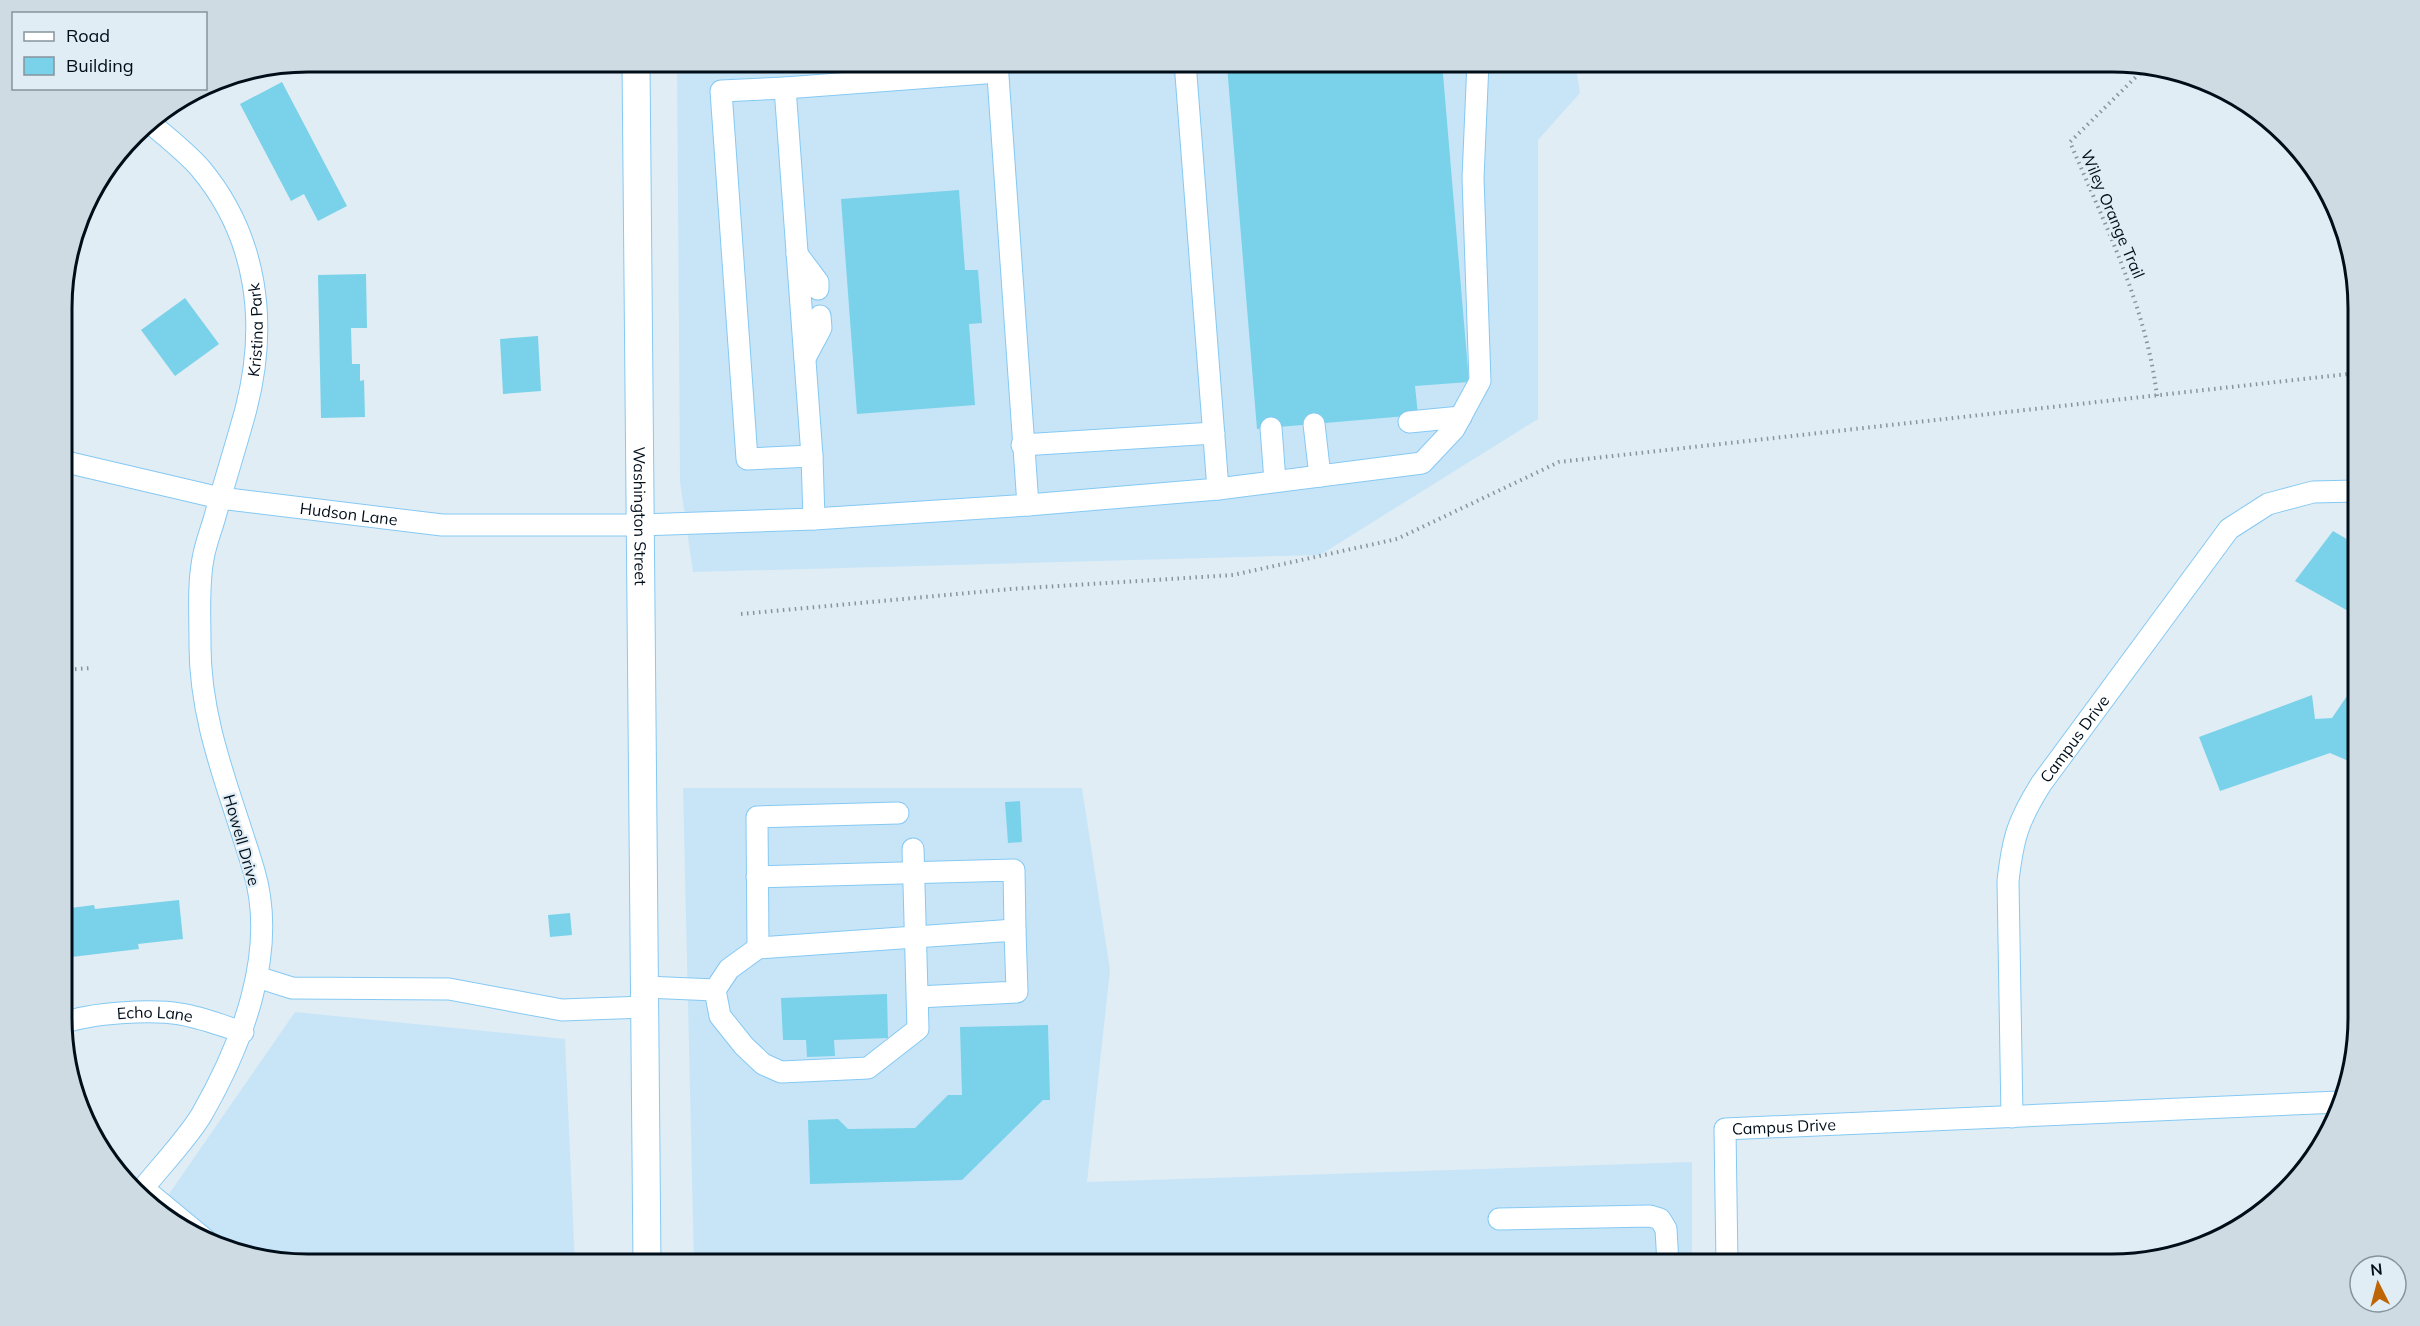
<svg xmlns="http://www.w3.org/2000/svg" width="2420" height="1326" viewBox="0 0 2420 1326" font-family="Mulish,sans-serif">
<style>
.built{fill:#c8e5f8}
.building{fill:#79d2e9}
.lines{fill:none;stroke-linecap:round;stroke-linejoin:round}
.minor-casing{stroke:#85c9f3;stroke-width:23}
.major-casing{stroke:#85c9f3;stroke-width:29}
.path{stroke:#88959f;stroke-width:4;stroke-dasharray:1.5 4.5;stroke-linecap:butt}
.minor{stroke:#fff;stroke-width:21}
.major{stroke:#fff;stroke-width:27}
.labels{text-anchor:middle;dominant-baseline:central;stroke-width:4.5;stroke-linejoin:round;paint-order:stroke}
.street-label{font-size:16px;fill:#000e1a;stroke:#e0edf5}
.rim{fill:none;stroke:#000e1a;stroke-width:3}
</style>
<rect width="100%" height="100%" fill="#e0edf5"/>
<g class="built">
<path d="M677,62H1575L1580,93L1538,140V419L1320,555L693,572L680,482Z"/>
<path d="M683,788H1082L1110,970L1087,1182L1692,1162V1264H694Z"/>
<path d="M295,1012L565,1039L575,1264H308L199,1239L160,1207Z"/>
</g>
<g class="building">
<path d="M1282,62H1442L1469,382L1415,386L1418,415L1257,429L1227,66Z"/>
<path d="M282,82L347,206L318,221L304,194L291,201L240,104Z"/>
<path d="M959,190L965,270H978L982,323L969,324L975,405L857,414L841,199Z"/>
<path d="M366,274L367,328H351L352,364H360V381L364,380L365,417L321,418L318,275Z"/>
<path d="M185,298L219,344L175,376L141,330Z"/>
<path d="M538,336L541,391L503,394L500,339Z"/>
<path d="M2333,531L2357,545V616L2295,581Z"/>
<path d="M2312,695L2315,719L2332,718L2347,696L2358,702V765L2330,753L2220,791L2199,737Z"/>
<path d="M1020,801L1022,842L1008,843L1005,802Z"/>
<path d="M179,900L183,939L138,944L139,949L63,958V909L94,905L95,909Z"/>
<path d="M570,913L572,935L550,937L548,915Z"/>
<path d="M887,994L888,1038L834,1040L835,1056L807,1057L806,1040H783L781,998Z"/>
<path d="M1048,1025L1050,1100H1043L962,1180L810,1184L808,1120L838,1119L848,1129L915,1128L948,1095H962L960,1027Z"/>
<rect x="474" y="1258" width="56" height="6"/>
</g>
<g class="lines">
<g class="minor-casing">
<g id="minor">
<path d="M997,62L1028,505"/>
<path d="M1185,62L1218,489"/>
<path d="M785,88L721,91L747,459L812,456"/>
<path d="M797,254L818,282V289"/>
<path d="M805,358L821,328L820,316"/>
<path d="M1409,422L1461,417"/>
<path d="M1314,424L1320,476"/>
<path d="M1271,428L1275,481"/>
<path d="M1022,445L1214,433"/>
<path id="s1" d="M62,461L220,498L442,525H640L814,519L1028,505L1218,489L1422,463L1454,429L1480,381L1473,178L1478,62"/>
<path d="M814,519L812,456L785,88L998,72"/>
<path d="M757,877L1014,870L1015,930"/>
<path d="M758,948L757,817L898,813"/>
<path d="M257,977L292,988L449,989L562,1010L645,1007"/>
<path d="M645,987L715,990L720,1016L744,1046L763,1064L781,1072L868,1068L918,1029L913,849"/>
<path d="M715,990L729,969L758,948L1015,930L1017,992L918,997"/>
<path id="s2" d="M64,1023C90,1013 151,1009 180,1014C201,1017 222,1026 243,1032"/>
<path id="s3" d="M2012,1117L2008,881C2013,837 2018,821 2041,784L2229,529L2268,504L2313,492L2357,491"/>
<path d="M143,1188L207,1241"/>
<path id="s4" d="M141,1191C159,1168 188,1138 202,1114C242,1044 278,952 254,871C231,793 199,723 200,641C200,615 198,585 203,559C205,546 210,533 214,520C224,483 236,446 246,409C268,324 258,237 200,168C185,151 165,136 148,121"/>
<path d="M1499,1219L1650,1216L1660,1219L1666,1229L1668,1264"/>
<path id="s5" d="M1727,1264L1725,1129L2339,1102"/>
</g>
</g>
<g class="major-casing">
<g id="major">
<path id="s6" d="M636,62L647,1264"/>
</g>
</g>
<g class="path">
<path d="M2144,69L2070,142C2105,225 2146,306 2157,396"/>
<path d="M741,614L1011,589L1233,575L1397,539L1559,462L2357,373"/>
<path d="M63,670L91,668"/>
</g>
<use href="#minor" class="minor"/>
<use href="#major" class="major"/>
</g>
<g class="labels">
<g class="street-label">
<text transform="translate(2113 214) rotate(67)">Wiley Orange Trail</text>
<text stroke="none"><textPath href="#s4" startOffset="909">Kristina Park</textPath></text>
<text stroke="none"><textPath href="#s1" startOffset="292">Hudson Lane</textPath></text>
<text stroke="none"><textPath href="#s6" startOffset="454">Washington Street</textPath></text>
<text stroke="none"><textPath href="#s3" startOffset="396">Campus Drive</textPath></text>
<text transform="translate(242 840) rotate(74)">Howell Drive</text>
<text stroke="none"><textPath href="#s2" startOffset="92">Echo Lane</textPath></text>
<text stroke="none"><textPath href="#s5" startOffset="194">Campus Drive</textPath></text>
</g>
</g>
<path d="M0 0H2420V1326H0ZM308 72H2112A236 236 0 0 1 2348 308V1018A236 236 0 0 1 2112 1254H308A236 236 0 0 1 72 1018V308A236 236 0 0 1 308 72Z" fill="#cedbe3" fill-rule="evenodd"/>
<path class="rim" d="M308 72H2112A236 236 0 0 1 2348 308V1018A236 236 0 0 1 2112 1254H308A236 236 0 0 1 72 1018V308A236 236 0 0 1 308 72Z"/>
<rect x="12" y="12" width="195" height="78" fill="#e0edf5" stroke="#86949d" stroke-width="1.5"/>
<rect x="24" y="32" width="30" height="9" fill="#ffffff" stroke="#86949d" stroke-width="1.5"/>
<text x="66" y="42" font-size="18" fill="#000e1a">Road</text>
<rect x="24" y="57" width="30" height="18" fill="#79d2e9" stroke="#86949d" stroke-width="1.5"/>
<text x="66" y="72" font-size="18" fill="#000e1a">Building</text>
<g transform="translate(2378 1284) rotate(354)"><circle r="28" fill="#e0edf5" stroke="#86949d" stroke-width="1.5"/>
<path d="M0-4.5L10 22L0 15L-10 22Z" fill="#be6505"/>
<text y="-9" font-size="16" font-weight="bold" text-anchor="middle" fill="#000e1a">N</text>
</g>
</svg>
